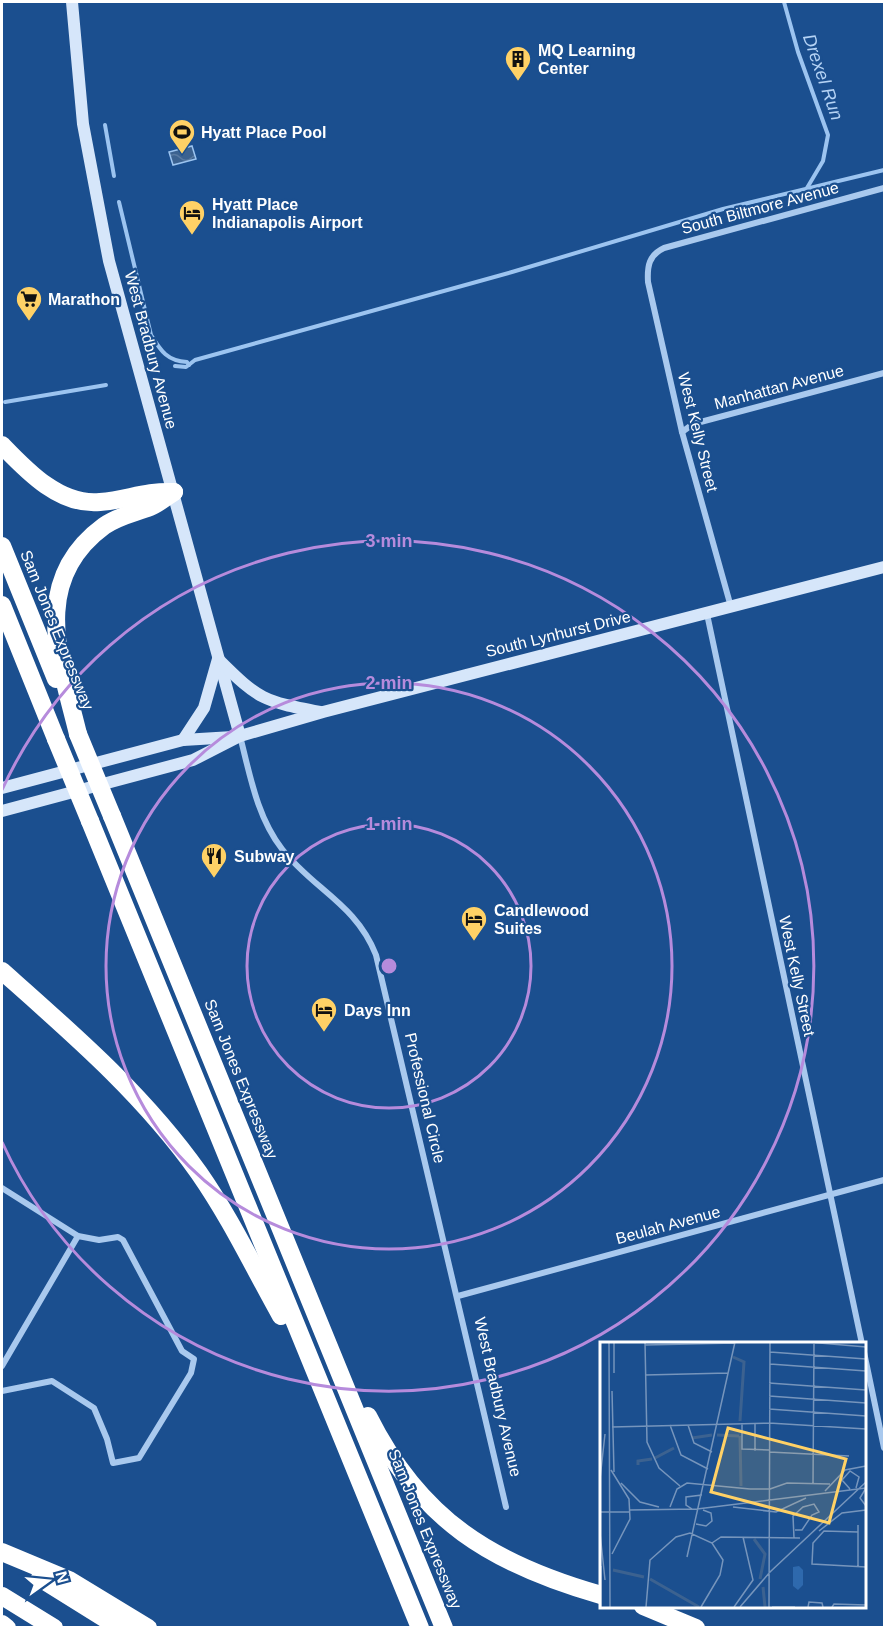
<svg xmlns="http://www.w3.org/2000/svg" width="886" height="1629" viewBox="0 0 886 1629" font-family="Helvetica,sans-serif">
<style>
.water{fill:url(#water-waves);stroke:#9cc4f0;stroke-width:1.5}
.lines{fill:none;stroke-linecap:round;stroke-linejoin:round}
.stream{stroke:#9cc4f0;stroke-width:4}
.street{stroke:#a9c9ee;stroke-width:6}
.secondary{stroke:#d6e6fa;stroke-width:12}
.highway{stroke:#fff;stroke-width:18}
.highway-bridge{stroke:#fff;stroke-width:18}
.ring{fill:none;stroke:#b68bdc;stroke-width:3}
.labels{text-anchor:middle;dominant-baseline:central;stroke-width:4.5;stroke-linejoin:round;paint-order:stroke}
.poi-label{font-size:16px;font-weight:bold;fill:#fff;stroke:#1b4f8f;text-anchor:start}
.street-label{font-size:16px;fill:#fff;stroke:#1b4f8f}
.water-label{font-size:18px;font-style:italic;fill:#b5d3f5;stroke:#1b4f8f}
.inset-river{fill:none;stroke:#3c6290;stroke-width:3}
.inset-road{fill:none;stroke:#7695bc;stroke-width:1.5}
.view{fill:#ffd166;fill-opacity:0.15;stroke:#ffd166;stroke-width:3}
.inset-edge{fill:none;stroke:#fff;stroke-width:3}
.centre{fill:#b68bdc;stroke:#1b4f8f;stroke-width:3}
.ring-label{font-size:18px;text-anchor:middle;font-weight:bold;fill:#b68bdc;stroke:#1b4f8f;stroke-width:4.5;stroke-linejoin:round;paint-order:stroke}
</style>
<defs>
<pattern id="water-waves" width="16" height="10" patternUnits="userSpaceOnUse" patternTransform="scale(1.5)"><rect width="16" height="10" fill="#3c6290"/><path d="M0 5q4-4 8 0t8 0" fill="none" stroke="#597aa1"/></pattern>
</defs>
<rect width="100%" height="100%" fill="#1b4f8f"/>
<path class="water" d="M192,146L196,159L173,165L169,152Z"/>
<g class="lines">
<g class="stream">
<path d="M784,2L798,52L828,135L823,161L807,188"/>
<path d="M105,125L114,176"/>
<path d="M119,202L151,335C161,351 167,361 187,362L189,365"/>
<path d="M175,366L186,367L195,360L512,272L723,209L884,170"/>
<path d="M5,402L106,385"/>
</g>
<g class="street">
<path d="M682,432L693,424L884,373"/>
<path d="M731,607L682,432L648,282C647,266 649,255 664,248L884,188"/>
<path d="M707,614L862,1344"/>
<path d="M240,736C250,775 257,817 282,849C313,889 356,904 376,955L506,1507"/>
<path d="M2,1188L78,1236L99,1240L118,1237L123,1240L182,1351L194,1359L191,1373L139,1458L113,1463L107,1439L94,1408L52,1381L2,1391"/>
<path d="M458,1296L884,1180"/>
<path d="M864,1352L884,1448"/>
<path d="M2,1366L78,1236"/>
</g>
<g class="secondary">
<path d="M72,2L83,124L109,261L240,736"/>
<path d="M183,740L204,708L218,659C259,700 263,701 320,712"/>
<path d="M2,788L183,740L233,737"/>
<path d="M2,811L193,760L240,736L323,712L884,567"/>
</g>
<g class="highway">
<path d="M2,445C27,471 60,506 100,502C128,500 143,491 174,492"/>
<path d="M2,546L56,679"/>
<path d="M2,605L56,739"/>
<path d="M78,734C60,660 29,581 104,526C118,516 134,513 150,507C158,504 166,497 174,492"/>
<path d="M112,816L444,1628"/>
<path d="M90,821L420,1628"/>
<path d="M2,971C73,1034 144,1095 199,1173C231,1219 254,1268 281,1316"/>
<path d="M368,1416C420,1520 492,1564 601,1595"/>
<path d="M2,1552L69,1580L148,1628"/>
<path d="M40,1578L120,1628"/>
<path d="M2,1596L54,1628"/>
<path d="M643,1606L696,1628"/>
<path d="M2,1624L7,1628"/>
</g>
<g class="highway-bridge">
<path d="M78,734L112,816"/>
<path d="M56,739L90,821"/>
</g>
</g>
<g class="ring">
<circle cx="389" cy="966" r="142"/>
<circle cx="389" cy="966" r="283"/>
<path d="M2 790A425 425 0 1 1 2 1142"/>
</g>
<defs>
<g id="building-pin" transform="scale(1.35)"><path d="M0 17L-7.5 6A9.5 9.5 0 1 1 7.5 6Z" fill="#ffd166" stroke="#1b4f8f"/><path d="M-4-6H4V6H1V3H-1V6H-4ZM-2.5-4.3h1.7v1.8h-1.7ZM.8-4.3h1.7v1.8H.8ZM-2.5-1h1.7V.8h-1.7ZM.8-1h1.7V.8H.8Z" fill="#111"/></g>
<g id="stadium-pin" transform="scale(1.35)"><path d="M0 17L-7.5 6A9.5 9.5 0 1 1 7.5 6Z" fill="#ffd166" stroke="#1b4f8f"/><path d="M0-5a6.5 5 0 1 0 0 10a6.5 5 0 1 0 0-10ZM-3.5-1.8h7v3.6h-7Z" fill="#111"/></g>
<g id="hotel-pin" transform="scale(1.35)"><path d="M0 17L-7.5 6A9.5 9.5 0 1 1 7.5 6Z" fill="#ffd166" stroke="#1b4f8f"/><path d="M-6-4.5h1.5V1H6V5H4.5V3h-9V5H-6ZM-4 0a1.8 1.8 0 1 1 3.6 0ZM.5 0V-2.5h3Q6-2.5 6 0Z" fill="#111"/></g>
<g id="supermarket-pin" transform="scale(1.35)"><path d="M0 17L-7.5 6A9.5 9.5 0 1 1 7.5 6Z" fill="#ffd166" stroke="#1b4f8f"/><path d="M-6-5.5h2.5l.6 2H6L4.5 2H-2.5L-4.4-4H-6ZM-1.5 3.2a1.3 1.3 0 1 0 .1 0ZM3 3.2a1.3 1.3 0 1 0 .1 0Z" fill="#111"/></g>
<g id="restaurant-pin" transform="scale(1.35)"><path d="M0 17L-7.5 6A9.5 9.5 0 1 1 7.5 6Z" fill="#ffd166" stroke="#1b4f8f"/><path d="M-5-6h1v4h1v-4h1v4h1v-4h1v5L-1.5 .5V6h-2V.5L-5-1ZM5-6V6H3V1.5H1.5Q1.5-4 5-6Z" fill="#111"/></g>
</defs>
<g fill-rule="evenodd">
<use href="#building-pin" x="518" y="59"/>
<use href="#stadium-pin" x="182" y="132"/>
<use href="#hotel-pin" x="192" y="213"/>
<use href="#supermarket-pin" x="29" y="299"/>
<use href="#restaurant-pin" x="214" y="856"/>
<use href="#hotel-pin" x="474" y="919"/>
<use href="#hotel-pin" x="324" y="1010"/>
</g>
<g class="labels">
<g class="poi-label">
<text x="538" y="50">MQ Learning<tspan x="538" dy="18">Center</tspan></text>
<text x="201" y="132">Hyatt Place Pool</text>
<text x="212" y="204">Hyatt Place<tspan x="212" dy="18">Indianapolis Airport</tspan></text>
<text x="48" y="299">Marathon</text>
<text x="234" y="856">Subway</text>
<text x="494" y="910">Candlewood<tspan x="494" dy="18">Suites</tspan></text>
<text x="344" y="1010">Days Inn</text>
</g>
<g class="street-label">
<text transform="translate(760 208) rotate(-15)">South Biltmore Avenue</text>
<text transform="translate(151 350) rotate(75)">West Bradbury Avenue</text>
<text transform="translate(779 387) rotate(-15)">Manhattan Avenue</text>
<text transform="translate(698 432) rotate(76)">West Kelly Street</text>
<text transform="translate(57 630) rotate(68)">Sam Jones Expressway</text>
<text transform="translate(558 634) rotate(-14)">South Lynhurst Drive</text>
<text transform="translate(797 976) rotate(78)">West Kelly Street</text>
<text transform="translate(241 1079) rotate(68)">Sam Jones Expressway</text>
<text transform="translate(425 1098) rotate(77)">Professional Circle</text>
<text transform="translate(668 1225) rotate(-15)">Beulah Avenue</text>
<text transform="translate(498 1397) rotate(77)">West Bradbury Avenue</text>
<text transform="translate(425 1529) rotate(68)">Sam Jones Expressway</text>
</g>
<g class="water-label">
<text transform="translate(823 77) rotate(71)">Drexel Run</text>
</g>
</g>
<g transform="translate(600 1342)">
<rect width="266" height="266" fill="#1b4f8f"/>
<path d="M199,224L203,228V243L198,248L193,244V225Z" fill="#2e69ad"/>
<path class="inset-river" d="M133,15L144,20L140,79M117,93L139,94M140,94L141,144M92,96L112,93M55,116L74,106M38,123V119L52,117M154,197L165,212L160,237M13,228L44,235M50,237L99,265M163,245L165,265"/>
<path class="inset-road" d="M9,0L10,265M14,0V31M45,0L47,100L59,126L80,144M208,0L266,5M45,3L135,1M170,10L266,17M170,22L266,29M45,33L128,31M169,41L266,48M12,49L14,130M169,54L266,61M169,67L266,74M142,81V107L169,108M155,81V109M70,83L81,113L108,127M88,83L94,101L112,110M12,85L169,81L266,87M169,110L249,114M11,128L29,157L30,177L12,212M0,137L5,92M21,141L40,160L59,165M213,142L214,0M266,146L260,156L266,164M150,147H169M170,147L187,141L230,142M250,147L242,138L250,129L259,135L256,146M225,149L245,128L266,124M70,165L77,147L87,141L150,147M133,165L176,170L206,156M92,167L86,163V155L102,153M29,168L97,167L266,146M0,170H30M96,182L106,184L112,179L111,171L103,168M258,183V225M219,189L242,171L266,168M258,190L224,189L213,201L212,222L266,225M0,191L5,238M194,196L193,174L203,165L214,162L219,170L212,173L202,188H195M112,201L121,195L200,196M87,215L135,0M1,224V265M46,265L50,218L76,195L90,191L112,201L123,218L120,233L101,265M134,265L153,238L143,195M140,265L170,230L266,140M169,265L170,0M172,265H195M208,265L209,260L222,261L223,265M232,265L234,262L266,263"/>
<path class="view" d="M128,86L246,117L229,181L111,150Z"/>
<rect width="266" height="266" class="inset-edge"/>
</g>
<circle cx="389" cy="966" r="9" class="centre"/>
<g class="ring-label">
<text x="389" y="547">3 min</text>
<text x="389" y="689">2 min</text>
<text x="389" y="830">1 min</text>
</g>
<rect width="886" height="1629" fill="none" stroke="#ffffff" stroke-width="6"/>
<g transform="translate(48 1581) rotate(75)" stroke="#1b4f8f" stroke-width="4.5" paint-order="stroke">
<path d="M0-4.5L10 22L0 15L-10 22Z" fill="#ffffff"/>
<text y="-9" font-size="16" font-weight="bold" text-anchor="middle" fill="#ffffff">N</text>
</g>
</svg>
